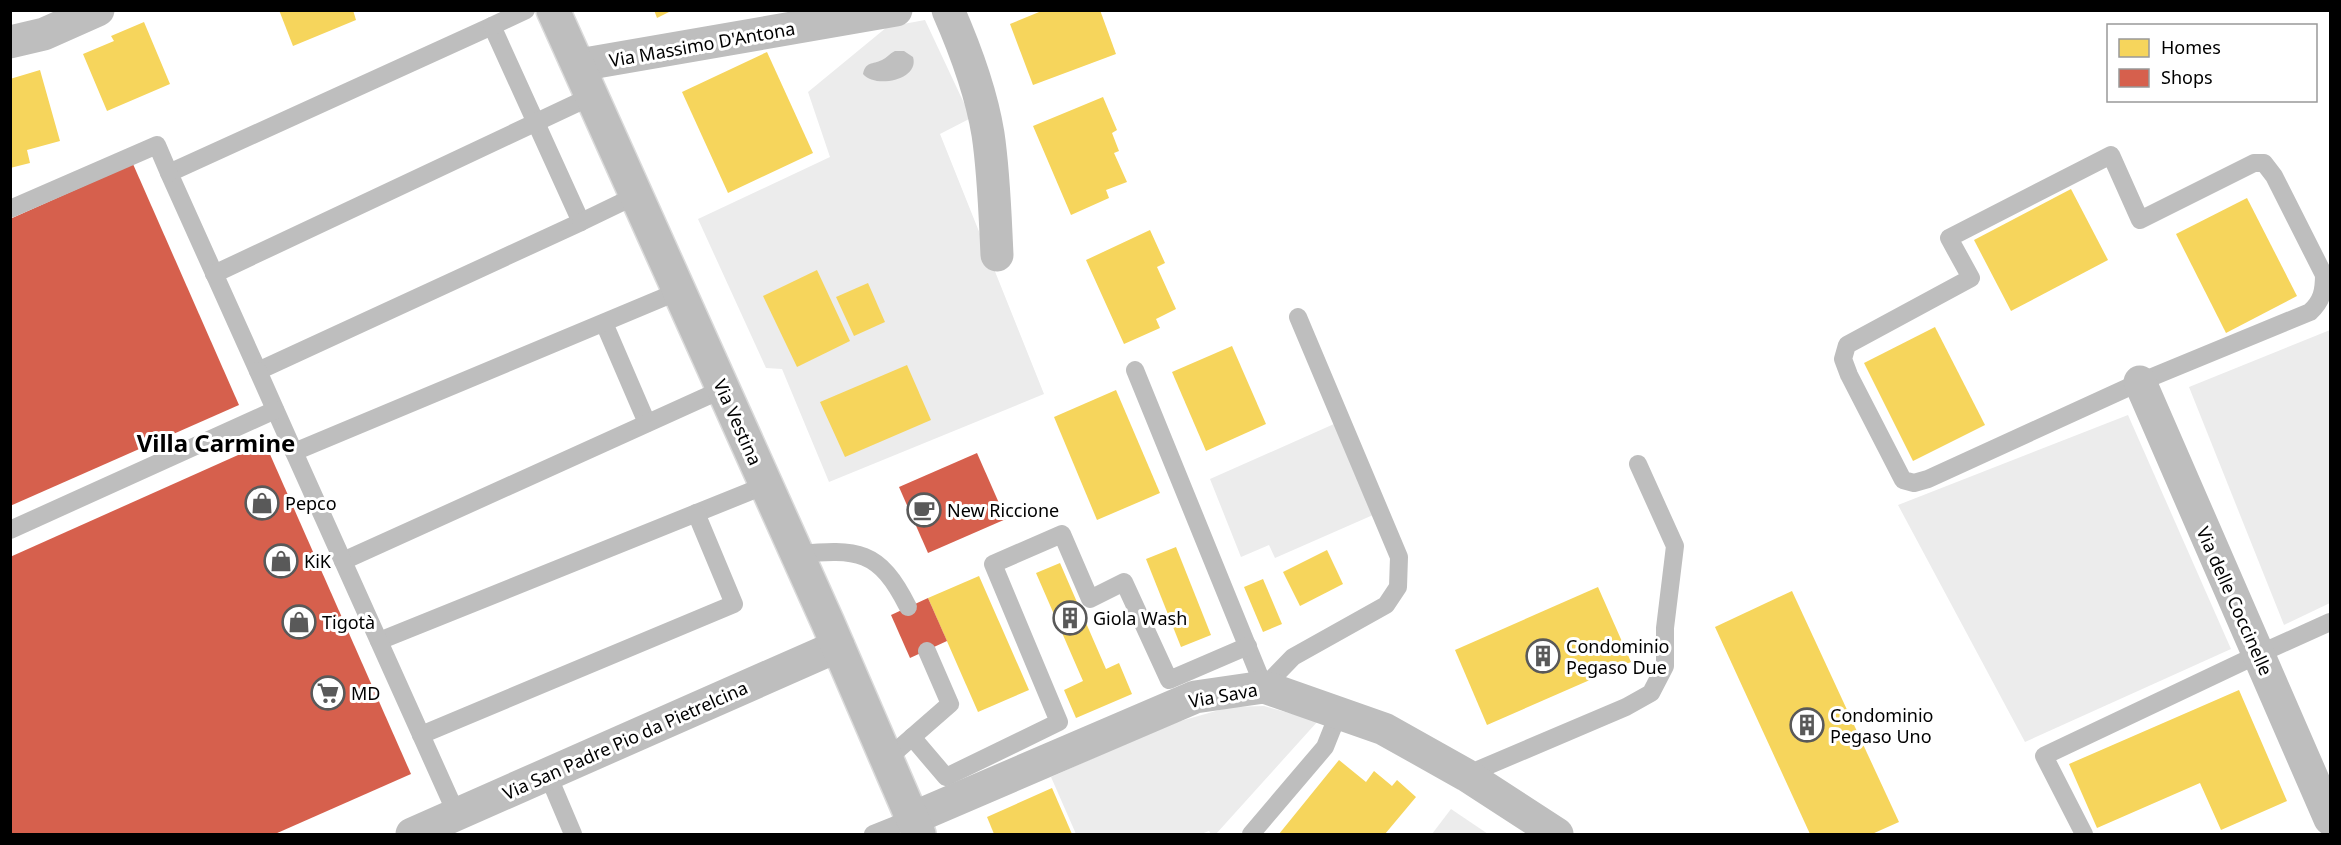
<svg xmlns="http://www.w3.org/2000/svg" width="2341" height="845" viewBox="0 0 2341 845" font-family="'Noto Sans',sans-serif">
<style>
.green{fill:#ececec}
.water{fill:#bfbfbf}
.homes{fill:#f6d55c}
.shops{fill:#d6604d}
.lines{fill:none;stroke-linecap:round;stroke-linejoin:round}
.primary-casing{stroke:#dbdbdb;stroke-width:36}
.service{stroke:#bebebe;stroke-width:18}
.minor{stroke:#bebebe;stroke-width:33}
.primary{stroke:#bebebe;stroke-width:33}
.labels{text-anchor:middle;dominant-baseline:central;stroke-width:6;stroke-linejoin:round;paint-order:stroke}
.street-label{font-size:18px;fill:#000;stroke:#fff}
.poi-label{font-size:18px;fill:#000;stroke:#fff;text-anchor:start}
.district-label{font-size:24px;font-weight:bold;fill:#000;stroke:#fff}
</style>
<rect width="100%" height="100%" fill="#fff"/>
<g class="green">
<path d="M925,20L971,118L940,134L1044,394L829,482L782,369L766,368L698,219L830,157L808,92L887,27Z"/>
<path d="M2330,330V603L2284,625L2189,387Z"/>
<path d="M2128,415L2231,649L2025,742L1898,505Z"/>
<path d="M1334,424L1373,515L1275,558L1269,545L1241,557L1210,479Z"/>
<path d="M1264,706L1318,721L1216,834H1211L1209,831L1201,834H1076L1051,777L1170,724L1230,707Z"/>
<path d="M1451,809L1488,834H1432Z"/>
</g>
<path class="water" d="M895,51H904L913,57C920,80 875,89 863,74C866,61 872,65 882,60C887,58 890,53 895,51Z"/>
<g class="homes">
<path d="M279,10H353L356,20L293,46Z"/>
<path d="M654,10H673L657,18Z"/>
<path d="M1044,10H1100L1116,54L1033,85L1010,24Z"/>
<path d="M144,22L170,84L107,111L83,54L114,41L111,36Z"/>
<path d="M767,52L813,153L728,193L682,92Z"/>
<path d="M40,70L60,141L27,150L30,163L10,168V79Z"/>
<path d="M1103,97L1117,130L1112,133L1119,151L1114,153L1127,182L1106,190L1109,198L1071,215L1033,126Z"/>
<path d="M2071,189L2108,260L2011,311L1974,240Z"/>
<path d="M2247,198L2297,296L2226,333L2176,234Z"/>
<path d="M1150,230L1165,263L1157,267L1176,309L1156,319L1160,328L1124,344L1086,260Z"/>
<path d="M817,270L850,341L797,367L763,296Z"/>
<path d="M868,283L885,322L854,336L836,297Z"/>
<path d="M1935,327L1985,425L1913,461L1864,363Z"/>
<path d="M1232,346L1266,424L1206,451L1172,372Z"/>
<path d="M907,365L931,420L845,457L820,402Z"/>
<path d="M1116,390L1160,493L1097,520L1054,417Z"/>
<path d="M1176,547L1211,635L1181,647L1146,559Z"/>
<path d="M1327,550L1343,584L1300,606L1283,572Z"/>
<path d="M1060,563L1106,669L1119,663L1132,694L1076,718L1064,690L1083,681L1036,573Z"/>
<path d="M979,576L1029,690L978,712L928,598Z"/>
<path d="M1263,579L1282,624L1263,632L1244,587Z"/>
<path d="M1598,587L1631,662L1487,725L1455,650Z"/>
<path d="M1792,591L1899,822L1872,834H1810L1715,627Z"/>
<path d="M2239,690L2287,801L2221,830L2200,783L2097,828L2069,764Z"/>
<path d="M1339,760L1366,782L1374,771L1392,786L1397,780L1416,797L1385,834H1279Z"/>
<path d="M1052,788L1072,834H994L987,817Z"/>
</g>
<g class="shops">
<path d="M133,164L239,405L10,506V219Z"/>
<path d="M265,443L411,774L275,834H10V557Z"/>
<path d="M977,453L1006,519L928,553L899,487Z"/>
<path d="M928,598L947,641L910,658L891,615Z"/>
</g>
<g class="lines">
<g class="primary-casing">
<path id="primary" d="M553,10L828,623L919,834"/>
</g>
<g class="service">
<path d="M492,26L581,222L258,371L169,173Z"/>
<path d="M492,26L526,10"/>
<path d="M2111,155L2140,220L2254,163H2264L2274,176L2324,275C2324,291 2322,301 2310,312L2140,382L1928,479L1914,483L1903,480L1849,375L1843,359L1847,345L1971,278L1949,238Z"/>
<path d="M10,209L157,145L169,173"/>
<path d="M581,222L637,195"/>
<path d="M214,274L592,96"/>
<path d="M604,323L647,423"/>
<path d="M1135,370L1264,687L1293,657L1386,605L1398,587L1399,557L1298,317"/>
<path d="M258,371L294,452"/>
<path d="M10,530L275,410"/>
<path d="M797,554C858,549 879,549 908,607"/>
<path d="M343,561L723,389"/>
<path d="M379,641L766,485"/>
<path d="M421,735L734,604L696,513"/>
<path d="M912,737L946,777L1059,722L993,564L1062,534L1090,599L1124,582L1169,680L1248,646"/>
<path d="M887,759L950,704L927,651"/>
<path d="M548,775L573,834"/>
<path d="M1466,775L1626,707L1651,693L1665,666V628L1675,546L1638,464"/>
<path d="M457,815L294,452L679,291"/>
<path d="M873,834L913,818"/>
<path d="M1251,834L1325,747L1339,712"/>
<path d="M2084,834L2044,756L2259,654L2330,622"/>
</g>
<g class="minor">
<path d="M948,10C966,51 981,91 988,134C994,174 995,215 997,255"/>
<path d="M10,42L44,34L98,10"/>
<path d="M579,65L896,10"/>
<path d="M2140,382L2330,819"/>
<path d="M913,818L1195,697L1264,687L1384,729L1466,775L1557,834"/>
<path d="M412,834L838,646"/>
</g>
<use href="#primary" class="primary"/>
</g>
<defs>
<g id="shop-ring" transform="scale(1.725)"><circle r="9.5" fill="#fff" stroke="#595959" stroke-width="1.5"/><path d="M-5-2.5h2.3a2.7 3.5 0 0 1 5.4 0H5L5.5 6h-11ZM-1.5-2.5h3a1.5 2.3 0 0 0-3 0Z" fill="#595959"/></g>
<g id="cafe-ring" transform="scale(1.725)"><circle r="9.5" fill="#fff" stroke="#595959" stroke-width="1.5"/><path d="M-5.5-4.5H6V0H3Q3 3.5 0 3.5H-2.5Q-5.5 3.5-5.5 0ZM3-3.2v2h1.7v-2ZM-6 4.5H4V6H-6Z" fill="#595959"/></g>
<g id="building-ring" transform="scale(1.725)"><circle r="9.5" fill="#fff" stroke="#595959" stroke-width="1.5"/><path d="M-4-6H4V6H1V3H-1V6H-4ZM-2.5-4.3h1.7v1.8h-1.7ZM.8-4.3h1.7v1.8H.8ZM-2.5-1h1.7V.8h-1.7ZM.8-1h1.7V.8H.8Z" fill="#595959"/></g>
<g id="supermarket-ring" transform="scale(1.725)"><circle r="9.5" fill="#fff" stroke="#595959" stroke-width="1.5"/><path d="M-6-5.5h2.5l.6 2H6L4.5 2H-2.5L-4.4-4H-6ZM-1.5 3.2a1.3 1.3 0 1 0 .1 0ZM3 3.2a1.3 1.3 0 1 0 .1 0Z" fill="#595959"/></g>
</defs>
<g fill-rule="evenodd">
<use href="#shop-ring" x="262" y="503"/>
<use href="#cafe-ring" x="924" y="510"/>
<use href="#shop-ring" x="281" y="561"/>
<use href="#building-ring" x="1070" y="618"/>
<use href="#shop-ring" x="299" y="622"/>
<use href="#building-ring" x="1543" y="656"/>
<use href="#supermarket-ring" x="328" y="693"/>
<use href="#building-ring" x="1807" y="725"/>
</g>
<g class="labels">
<g class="street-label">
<text transform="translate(702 44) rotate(-10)">Via Massimo D'Antona</text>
<text transform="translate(738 422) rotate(66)">Via Vestina</text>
<text transform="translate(2235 601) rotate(66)">Via delle Coccinelle</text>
<text transform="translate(1223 695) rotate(-10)">Via Sava</text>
<text transform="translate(625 740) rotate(-24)">Via San Padre Pio da Pietrelcina</text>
</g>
<g class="poi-label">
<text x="285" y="503">Pepco</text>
<text x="947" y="510">New Riccione</text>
<text x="304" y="561">KiK</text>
<text x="1093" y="618">Giola Wash</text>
<text x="322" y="622">Tigotà</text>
<text x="1566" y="646">Condominio<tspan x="1566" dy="21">Pegaso Due</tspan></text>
<text x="351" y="693">MD</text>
<text x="1830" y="715">Condominio<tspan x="1830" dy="21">Pegaso Uno</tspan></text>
</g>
<g class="district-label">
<text x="216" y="442">Villa Carmine</text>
</g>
</g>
<rect width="2341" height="845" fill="none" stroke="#000000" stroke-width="24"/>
<rect x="2107" y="24" width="210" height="78" fill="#ffffff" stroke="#999999" stroke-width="1.5"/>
<rect x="2119" y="39" width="30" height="18" fill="#f6d55c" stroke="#999999" stroke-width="1.5"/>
<text x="2161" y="54" font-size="18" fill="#000000">Homes</text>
<rect x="2119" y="69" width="30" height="18" fill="#d6604d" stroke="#999999" stroke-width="1.5"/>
<text x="2161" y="84" font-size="18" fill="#000000">Shops</text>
</svg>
